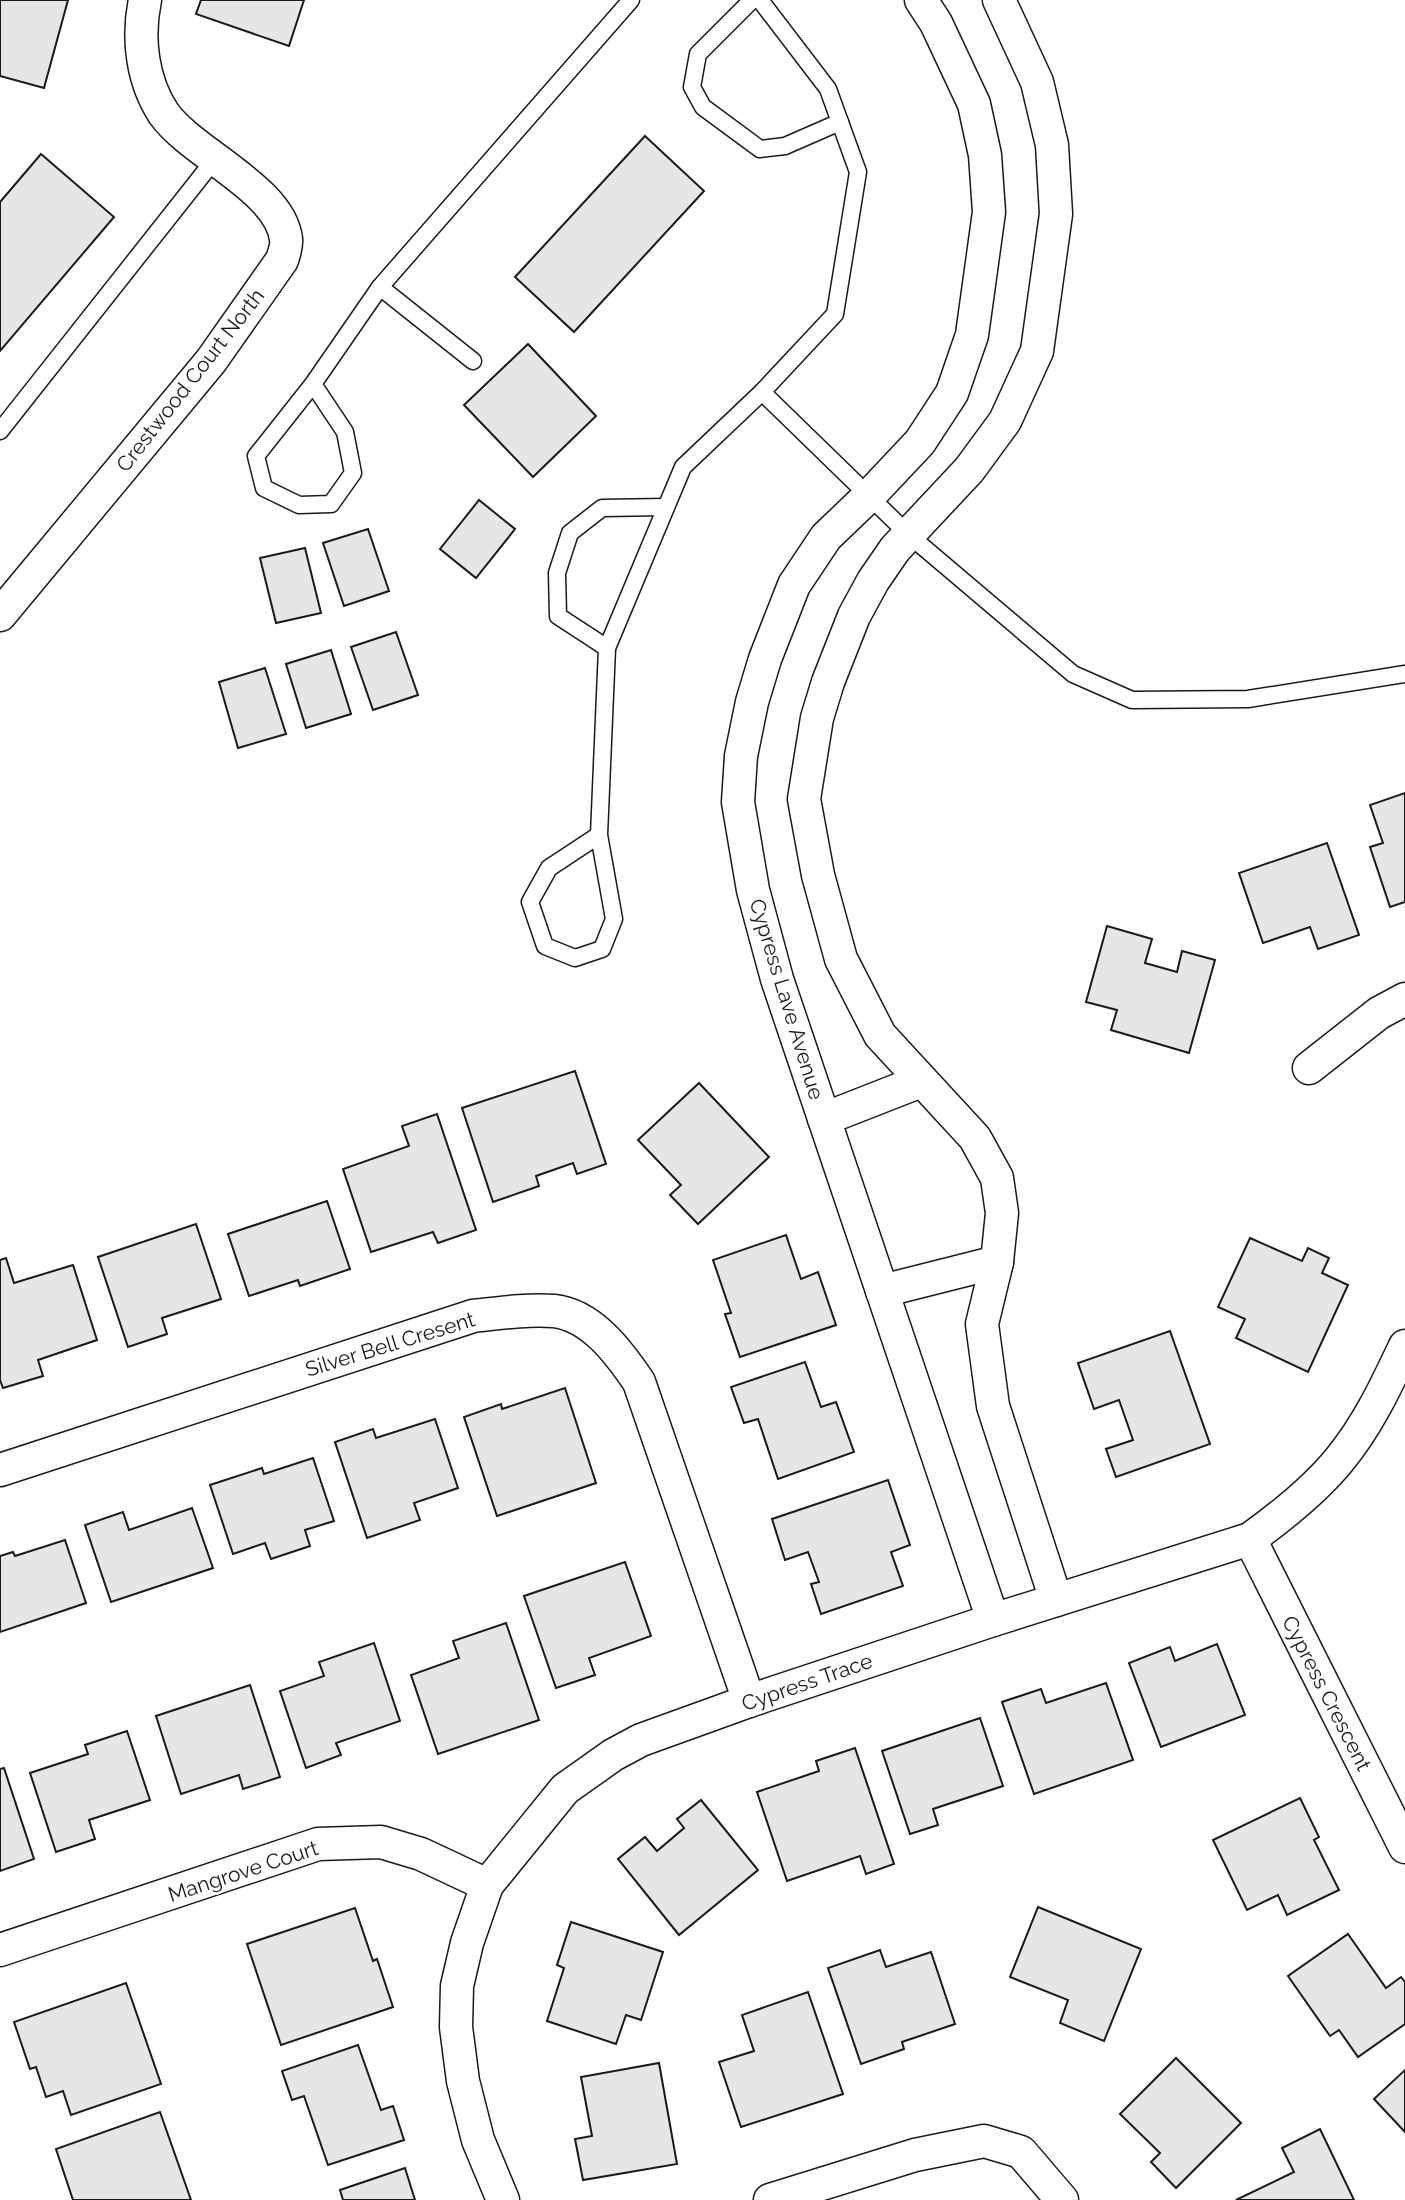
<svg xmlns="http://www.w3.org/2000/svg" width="1405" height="2200" viewBox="0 0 1405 2200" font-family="Raleway,sans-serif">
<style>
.building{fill:#e6e6e6;stroke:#1a1a1a;stroke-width:2}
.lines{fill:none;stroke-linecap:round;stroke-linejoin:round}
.lane-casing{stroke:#1a1a1a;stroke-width:19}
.street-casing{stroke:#1a1a1a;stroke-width:35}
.lane{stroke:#fff;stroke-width:16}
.street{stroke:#fff;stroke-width:32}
.labels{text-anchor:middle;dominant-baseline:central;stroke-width:5;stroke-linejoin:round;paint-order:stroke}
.street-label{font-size:21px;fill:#1a1a1a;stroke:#fff}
</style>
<rect width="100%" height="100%" fill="#fff"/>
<g class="building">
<path d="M0,0H68L44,88L0,76Z"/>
<path d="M201,0H304L289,46L196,14Z"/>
<path d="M645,136L704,191L574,332L515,277Z"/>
<path d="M41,154L114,217L0,351V202Z"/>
<path d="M528,344L596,416L533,477L464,405Z"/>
<path d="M479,500L515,529L476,578L440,549Z"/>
<path d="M368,529L389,591L344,606L323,543Z"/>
<path d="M305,548L321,613L276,623L260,558Z"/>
<path d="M396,632L418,695L373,710L351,647Z"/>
<path d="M331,650L351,714L306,728L286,664Z"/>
<path d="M265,668L286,734L238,748L219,682Z"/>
<path d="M1405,793V902L1390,907L1370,847L1383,843L1370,805Z"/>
<path d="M1327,843L1359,935L1318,949L1310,927L1263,943L1239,873Z"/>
<path d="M1107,926L1152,939L1145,963L1177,972L1182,951L1215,960L1189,1053L1111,1030L1117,1010L1086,1002Z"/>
<path d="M575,1071L606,1164L577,1174L573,1163L536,1176L539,1186L493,1202L462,1108Z"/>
<path d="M699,1083L769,1157L698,1224L670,1195L681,1185L638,1140Z"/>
<path d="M437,1114L476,1230L438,1243L433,1232L371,1252L343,1169L409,1146L402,1126Z"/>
<path d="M327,1201L350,1269L300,1286L298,1280L249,1296L228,1234Z"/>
<path d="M196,1224L221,1299L162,1318L167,1334L128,1347L98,1257Z"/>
<path d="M786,1235L801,1279L818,1272L836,1325L740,1357L725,1314L731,1313L713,1260Z"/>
<path d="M1250,1238L1302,1261L1308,1248L1329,1258L1322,1273L1348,1285L1308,1372L1236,1338L1245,1319L1218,1307Z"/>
<path d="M6,1258L14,1283L73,1265L97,1340L38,1360L43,1376L3,1388L0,1380V1260Z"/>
<path d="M1170,1331L1210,1444L1116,1477L1106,1449L1133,1440L1119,1400L1094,1409L1078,1363Z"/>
<path d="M805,1362L821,1407L836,1402L854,1452L778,1479L758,1419L744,1423L731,1387Z"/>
<path d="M565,1388L596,1483L497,1516L464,1417L501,1404L502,1409Z"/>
<path d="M435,1419L458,1488L414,1503L420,1520L367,1538L335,1442L373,1429L376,1438Z"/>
<path d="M313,1458L334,1521L305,1530L310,1546L271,1559L265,1543L233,1554L210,1485L262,1468L264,1474Z"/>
<path d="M888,1480L910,1545L891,1552L903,1586L821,1614L811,1584L819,1582L808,1552L785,1560L772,1519Z"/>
<path d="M192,1508L213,1568L111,1602L85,1525L123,1512L129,1530Z"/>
<path d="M65,1540L86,1603L0,1632V1556L13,1552L15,1556Z"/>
<path d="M625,1562L651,1636L589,1658L595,1675L556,1688L524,1596Z"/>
<path d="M506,1623L539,1720L438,1754L411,1675L459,1658L453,1641Z"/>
<path d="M374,1643L400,1721L336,1743L341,1755L306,1768L280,1691L324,1676L319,1662Z"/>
<path d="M1217,1644L1245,1715L1161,1747L1129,1663L1170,1647L1175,1661Z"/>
<path d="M1106,1683L1133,1760L1034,1794L1002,1702L1041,1689L1046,1703Z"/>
<path d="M250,1685L280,1777L243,1789L239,1775L181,1794L156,1716Z"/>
<path d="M980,1718L1003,1786L933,1809L938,1825L910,1834L882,1751Z"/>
<path d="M127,1731L150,1800L89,1820L95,1839L56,1852L30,1773L88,1754L85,1745Z"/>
<path d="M855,1748L894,1864L866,1874L860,1856L787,1881L757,1792L819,1771L816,1761Z"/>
<path d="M4,1768L34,1859L0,1871V1769Z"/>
<path d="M1300,1798L1319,1837L1314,1840L1339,1890L1287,1915L1278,1895L1247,1910L1213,1840Z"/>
<path d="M701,1800L758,1870L679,1935L618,1859L645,1837L657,1851L684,1828L677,1819Z"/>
<path d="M1038,1907L1141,1949L1104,2041L1060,2023L1068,2000L1010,1977Z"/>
<path d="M355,1908L373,1961L377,1959L393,2007L281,2045L247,1944Z"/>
<path d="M571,1922L663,1952L641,2020L626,2015L616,2044L547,2021L564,1968L557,1965Z"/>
<path d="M1348,1934L1386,1988L1401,1977L1405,1982V2024L1358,2057L1339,2030L1330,2036L1288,1976Z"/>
<path d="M880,1950L886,1967L931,1952L955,2024L902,2042L904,2049L861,2064L828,1968Z"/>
<path d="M126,1983L161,2084L71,2115L63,2091L46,2097L36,2067L30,2069L14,2022Z"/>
<path d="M808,1992L843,2094L741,2127L719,2062L754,2051L742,2015Z"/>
<path d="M358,2045L381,2110L393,2106L404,2140L328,2165L304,2096L292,2100L282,2071Z"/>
<path d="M1176,2058L1241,2123L1176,2188L1151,2162L1160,2153L1120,2114Z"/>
<path d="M659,2063L677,2164L583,2180L575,2139L592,2136L581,2077Z"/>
<path d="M1405,2070V2132L1374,2099Z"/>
<path d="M160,2112L191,2200H73L56,2149Z"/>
<path d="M1320,2129L1354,2200H1236L1294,2172L1282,2148Z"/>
<path d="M405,2168L415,2200H343L340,2190Z"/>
</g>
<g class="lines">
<g class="lane-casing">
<g id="lane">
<path d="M752,0L698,54L692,87L703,107L760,149L785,146L840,122"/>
<path d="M760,0L828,89L858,172L835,314L762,392"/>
<path d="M473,361L380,287L631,0"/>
<path d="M313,384L256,456L264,488L299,505L331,504L353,473L345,432L313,384L380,287"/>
<path d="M0,431L215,159"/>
<path d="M607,648L558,616L557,573L570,533L602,508L666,507"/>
<path d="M599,835L549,868L530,902L545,946L575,958L602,949L614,919L599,835L607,648L683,467L762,392L909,535L1073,674L1132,700L1248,699L1405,674"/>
</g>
</g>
<g class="street-casing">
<g id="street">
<path d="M921,0L936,23L974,104L985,155L989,212L972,335L952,393L920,442L872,493L826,537L794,585L765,659L752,702L741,756L738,802L753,890L777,979L993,1620"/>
<path d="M999,0L1037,82L1052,145L1056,214L1037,351L1005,421L969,470L895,549L873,581L854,616L828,682L817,718L804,799L818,875L841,959L880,1035L975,1138L997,1178L1002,1213L997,1262L982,1324L993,1406L1056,1600"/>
<path d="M0,615L211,361L282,260C284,254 287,245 286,239C280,189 193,154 164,114C142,81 137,38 145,0"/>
<path d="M1309,1068L1379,1013L1405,999"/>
<path d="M824,1119L921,1081"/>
<path d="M882,1291L997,1262"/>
<path d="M0,1470L473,1316C500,1313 527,1309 554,1311C592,1315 620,1354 639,1382L749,1701"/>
<path d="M1250,1539L1405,1847"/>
<path d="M0,1950L318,1844L381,1842L421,1854L487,1885"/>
<path d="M503,2200L478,2140L463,2081L456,2027L457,1986L467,1943L487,1885L565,1789L613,1755L641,1740L749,1701L993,1620L1250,1539C1282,1516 1315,1490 1340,1459C1368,1425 1386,1386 1405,1346"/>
<path d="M770,2200L915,2155L984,2141L1021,2152L1062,2200"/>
</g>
</g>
<use href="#lane" class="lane"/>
<use href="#street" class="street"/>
</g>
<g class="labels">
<g class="street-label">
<text transform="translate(190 380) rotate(-52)">Crestwood Court North</text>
<text transform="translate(787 999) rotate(73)">Cypress Lave Avenue</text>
<text transform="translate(390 1344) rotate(-17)">Silver Bell Cresent</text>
<text transform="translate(807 1682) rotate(-19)">Cypress Trace</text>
<text transform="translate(1327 1693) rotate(63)">Cypress Crescent</text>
<text transform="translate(243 1871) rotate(-18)">Mangrove Court</text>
</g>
</g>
</svg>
